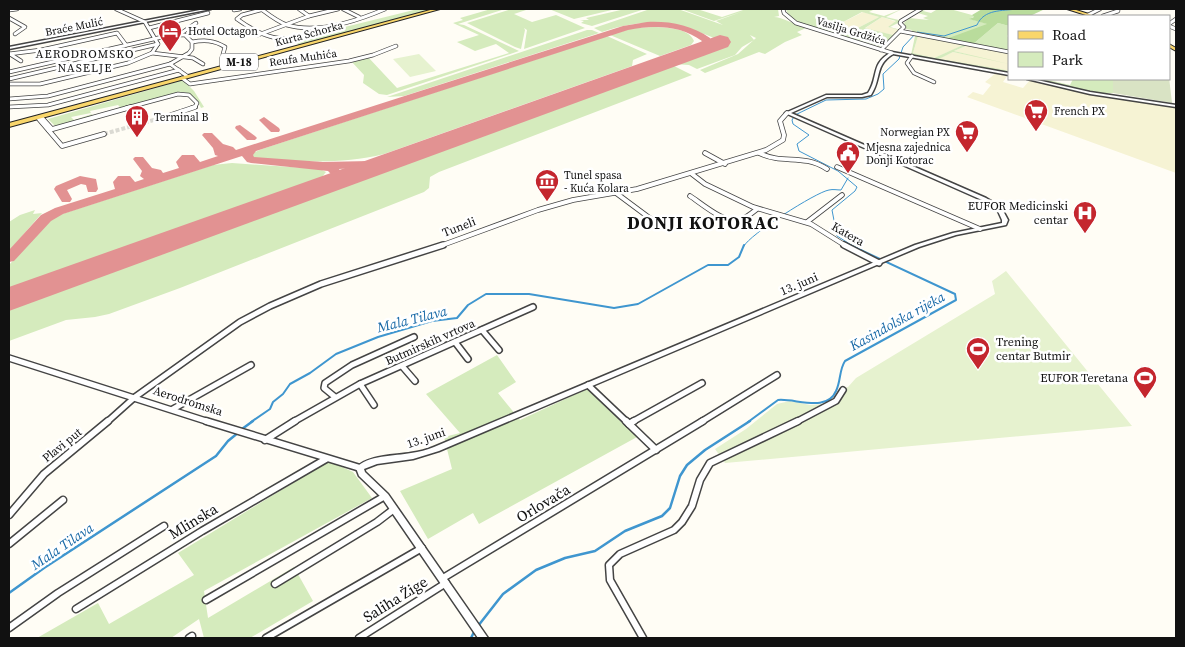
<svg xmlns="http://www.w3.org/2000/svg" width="1185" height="647" viewBox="0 0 1185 647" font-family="'Source Serif 4',serif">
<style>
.farmland{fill:#f6f3d4}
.green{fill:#d5ebbd;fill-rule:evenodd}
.forest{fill:#b9dc9c}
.cemetery{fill:#d9e3c4}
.pitch{fill:#e6f2cf}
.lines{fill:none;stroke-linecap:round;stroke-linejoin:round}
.stream-far2{stroke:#3f96cf;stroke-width:1}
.stream-far1{stroke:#3f96cf;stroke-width:2}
.stream{stroke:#3f96cf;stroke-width:2.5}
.taxiway{fill:#e29292;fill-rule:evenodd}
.runway{fill:#e29292;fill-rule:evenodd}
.minor-tunnel{stroke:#dbdad3;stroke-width:4;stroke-dasharray:4 2;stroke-linecap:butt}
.minor-far3-casing{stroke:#444;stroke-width:4.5}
.minor-far2-casing{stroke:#444;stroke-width:5.5}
.minor-far1-casing{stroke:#444;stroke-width:8}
.minor-casing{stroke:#444;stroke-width:9}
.tertiary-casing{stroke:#444;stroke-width:3}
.primary-casing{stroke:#222;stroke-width:2}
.minor-far3{stroke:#fff;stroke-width:3}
.minor-far2{stroke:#fff;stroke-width:4}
.minor-far1{stroke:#fff;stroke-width:5}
.minor{stroke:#fff;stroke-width:6}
.tertiary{fill:#fff;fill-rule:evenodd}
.primary{fill:#f9d66b;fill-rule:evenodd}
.labels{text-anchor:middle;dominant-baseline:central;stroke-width:5;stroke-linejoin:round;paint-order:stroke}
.far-street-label{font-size:11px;fill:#111;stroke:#fff}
.far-poi-label{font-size:11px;fill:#111;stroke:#fff;text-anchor:start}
.shield{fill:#fff;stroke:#585858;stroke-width:1}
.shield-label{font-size:11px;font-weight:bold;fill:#111}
.far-quarter-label{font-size:12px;letter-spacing:1px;fill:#111;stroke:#fff}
.poi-label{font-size:12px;fill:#111;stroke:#fff;text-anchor:end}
.street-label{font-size:12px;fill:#111;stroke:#fff}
.water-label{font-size:14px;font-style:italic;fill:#1768a6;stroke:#fff}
.near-street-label{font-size:15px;fill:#111;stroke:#fff}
.district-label{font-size:18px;font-weight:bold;letter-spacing:1px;fill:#111;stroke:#fff}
</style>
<rect width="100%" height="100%" fill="#fffdf5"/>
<g class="farmland">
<path d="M863,12L879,17L850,32L841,34L828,30Z"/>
<path d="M882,17L897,22L888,27L900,30L893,35L864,29Z"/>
<path d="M918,36L964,45L934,58L913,53Z"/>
<path d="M968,45L1009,53V71L938,59L953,52L973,56L954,51Z"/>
<path d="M997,72L1008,75L1003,82L1023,88L1030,80L1176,107V173L967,97L973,92L983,95L991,85L985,82Z"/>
</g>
<g class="green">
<path d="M418,9H433L299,45L292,40Z"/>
<path d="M491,9H505L458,24L464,25L519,51L387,95L379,94L363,83L364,75L351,61L368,57L397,88L509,53L496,44L475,51L457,42L479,35L453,23L463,20L460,18Z"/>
<path d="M512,9H529L514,14L532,22L556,15L585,28L524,49L527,30L524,28L525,30L521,49L515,47L467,23Z"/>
<path d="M549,9H616L574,19Z"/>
<path d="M625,9H645L592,26L581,23L584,21L580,20H589L586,18Z"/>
<path d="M650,9H678L723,25L716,21L744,11L714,21L681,9H697L722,17L746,9H778L779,16L774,17C781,17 797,25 806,28L797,32L802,35L785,42L765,54L759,52L705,73L700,70L738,54L756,38L750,35L754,40L742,47L735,55L697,69L689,65L674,64L728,44C680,23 653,15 602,32L594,28Z"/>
<path d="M786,9H875L869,12L884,16L902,9L886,17L899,20L918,9H927L923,11L931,13L936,10L931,9H950L972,15L974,16L970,19L988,24L972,45L998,23L1009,26V35L1007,36L1009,37V53L968,45L954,51L1009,64L953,52L939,59L1000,69L1009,71V73L911,55L915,36L911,32L912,30L906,29L904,23L909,18L929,20L923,18L928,16L918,13L890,27L901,30L882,47L803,24C795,20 788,18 786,9ZM862,12L879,17L850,32L840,34L828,30ZM882,17L896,21L888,27L899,30L893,35L865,28ZM918,36L963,44V45L934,58L913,53Z"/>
<path d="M656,27C668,28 689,28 694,41L691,45L660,56L610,35L633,28Z"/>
<path d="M587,30H592L599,33L404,96L387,97Z"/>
<path d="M607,36L647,54L633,60L632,66L384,154C341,165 300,161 257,159L252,156L253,153L262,149Z"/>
<path d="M672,65L692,75L439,172L430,177L429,188L424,192L180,288L109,314L95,317L66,320L9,341V308Z"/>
<path d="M1035,79H1044L1070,85L1073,79H1113V93C1092,95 1055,86 1035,79Z"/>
<path d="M180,81H184L194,91L204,107L201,108C197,99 192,93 182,92L121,108L118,105L90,111L91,113L71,117L74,120L92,114L93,116L56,127L48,119Z"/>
<path d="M232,163L320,169L326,172L322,177L9,289V265L48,222L59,215L213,165Z"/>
<path d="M35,210L33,214L42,213L9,251V222L20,215Z"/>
<path d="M497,355L516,382L498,393L520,420L587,389L637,437L479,524L473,513L428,539L400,491L452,469L444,437L460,433L426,394Z"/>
<path d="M329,461L353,472L372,498L204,591L208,618L294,567L313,601L250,638H204L199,619L171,638H37L98,603L109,624L194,575L178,553Z"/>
</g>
<path class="forest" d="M982,9H1045L1030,16H1009V26L998,23L972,45L946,39L987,24L969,19L974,17L972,15Z"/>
<path class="cemetery" d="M1169,77L1172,103L1113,93V79H1169Z"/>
<g class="pitch">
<path d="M419,54L436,71L410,77L393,59Z"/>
<path d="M1006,271L1132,426L725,463L715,449L746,429L777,404L790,401L810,405L825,404L836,396L841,389L848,387L856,378L995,294L992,281Z"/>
</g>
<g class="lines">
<g class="stream-far2">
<path d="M744,246C749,235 816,192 829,190C833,189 837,190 841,190L848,178"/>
<path d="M853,246L837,236L832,210L855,191L857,187L838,171L799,151L797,144L809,135L793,124L792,120L795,115L826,100L866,99L878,94L884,89L883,74L899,59L903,47L917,32L944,36L977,25C984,9 1002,11 1017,9"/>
</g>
<g class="stream-far1">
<path d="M251,422L270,409L273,402L283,394L290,384L310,373L336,354L378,337L432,321L457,318L468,305L486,294H529L614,308L638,304L708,265H728L739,257L744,245"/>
<path d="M748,422L778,400C795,398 827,413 836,391C841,381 839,370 845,361L956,300L955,294L850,245"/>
</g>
<g class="stream">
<path d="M242,429L253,421"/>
<path d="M9,593L44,568L216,456L228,441L239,432"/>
<path d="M478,626L503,594L536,570L565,558L595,551L625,531L662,516L670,508L680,476L687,465L705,450L750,421"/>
<path d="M471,638L475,630"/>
</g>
<g class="taxiway">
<path d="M647,22C670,21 691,25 710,38L712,44L702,52L697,49L702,41C680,25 654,25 628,30L256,151L253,155L254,157L323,162L370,161L408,152L412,153L414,155L412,157L370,167L339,169L343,175C337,183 328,189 318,192L312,188L331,174L328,171L251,163L247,162L242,156L63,214L51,221L14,261L9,262V250L41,215L55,208L115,189L113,182L118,176H130L135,182L144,179L140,176L142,171L133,159L135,157H143L152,168L161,170L163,173L179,168L176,162L182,155H194L200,162L218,156L215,155L213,148L202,135L204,133H212L223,144L233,147L236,150L623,26Z"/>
<path d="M264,117L279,128L280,130L279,132H271L259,120Z"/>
<path d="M240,125L255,136L257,138L255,140H247L235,128L236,126Z"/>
<path d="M80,176L96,179L98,189L96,192H88L86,185L81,184L67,190L72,199L70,202H62L54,189L56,186Z"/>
</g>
<path class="runway" d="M720,35L728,37L731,42L728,47L9,311V287Z"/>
<path class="minor-tunnel" d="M104,134L168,116"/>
<g class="minor-far3-casing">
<g id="minor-far3">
<path d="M261,9C269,15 278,22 287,25C318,34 357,21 385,9"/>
<path d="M264,9L242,15L237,19C266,40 281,42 315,35"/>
<path d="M299,9L309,16"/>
<path d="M343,9L359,17"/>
<path d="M783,9L784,13L796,23L892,53"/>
<path d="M9,10L17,9"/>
<path d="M234,10L240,9"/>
<path d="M1088,15L1100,9"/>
<path d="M1103,16L1118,11V9"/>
<path d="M9,18L25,27L15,34"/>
<path d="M1169,24L1176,19"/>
<path d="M1169,26L1176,29"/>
<path d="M149,28L208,13"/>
<path d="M900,31L1009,52"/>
<path d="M180,34L196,23"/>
<path d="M258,35L309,16L338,9"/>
<path d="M192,42C204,40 214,40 225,47L223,54"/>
<path d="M881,50L904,27L900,23L901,21L921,9"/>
<path d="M152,53L193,58L203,64"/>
<path d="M9,54L41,50L117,33L126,45"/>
<path d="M10,54L21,61"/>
<path d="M912,56L907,63L914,73L934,82"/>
<path d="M170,64L187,76"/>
<path d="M9,72L171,35H185L192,42V49L189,53L170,64L48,96L9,99"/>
<path d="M182,78L190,84L349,61L373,55L396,46"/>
<path d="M9,79L158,44"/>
<path d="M9,84H40L128,63L152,53L158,44L145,22L116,9"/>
<path d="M9,107L48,105L179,70"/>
<path d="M126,108L178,94L189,95L197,103L195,107L191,108"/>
</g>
</g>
<g class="minor-far2-casing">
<g id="minor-far2">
<path d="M168,116L195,107"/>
<path d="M41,117L39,119L62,146L104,134"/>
<path d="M41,117L51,128L49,130"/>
<path d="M49,130L131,107"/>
<path d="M705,153L725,164"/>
<path d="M759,153C784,165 802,153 827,169"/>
<path d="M837,167L980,229"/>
<path d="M692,174L705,184L753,207L811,224L846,246"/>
<path d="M616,193L651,219"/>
<path d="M690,196C701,203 726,225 740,220C746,218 752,213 757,209"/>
<path d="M807,222L842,195"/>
<path d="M440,246L538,210L573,200L637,189L766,150L783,140L784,135L780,121L787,113"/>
</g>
</g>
<g class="minor-far1-casing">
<g id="minor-far1">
<path d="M844,245L879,263"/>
<path d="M482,330L499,350"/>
<path d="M455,342L468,359"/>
<path d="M9,358L209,422"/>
<path d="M402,366L415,381"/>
<path d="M360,384L374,405"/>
<path d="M588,385L627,422"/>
<path d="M335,397L324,388L325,383L352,365L414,337"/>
<path d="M173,409L251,365"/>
<path d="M107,422L135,397L240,322L270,306L321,284L443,245"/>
<path d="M293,422L360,384L533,307"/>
<path d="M632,422L702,383"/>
<path d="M701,422L777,375"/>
<path d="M796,422L836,401L843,390"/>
</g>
</g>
<g class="minor-casing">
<g id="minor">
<path d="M206,421L360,468"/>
<path d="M626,421L656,450"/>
<path d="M629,424L634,421"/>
<path d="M265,440L295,421"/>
<path d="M9,515L44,474L108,421"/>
<path d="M9,544L63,500"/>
<path d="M443,578L703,421"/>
<path d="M275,584L377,522L394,509"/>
<path d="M206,600L385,496"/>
<path d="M76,609L202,531L326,459"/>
<path d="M9,628L58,593L164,526"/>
<path d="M189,638L192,636"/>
<path d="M266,638L422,548"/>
<path d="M359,638L446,583"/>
<path d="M643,638L610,580L609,565L620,554L674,530L682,522L692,506L700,480L710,463L798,421"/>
</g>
</g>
<g class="tertiary-casing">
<g id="tertiary">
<path d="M205,9H211L9,49V47Z"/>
<path d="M892,52L1009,73V75L893,54C874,66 882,78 871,95L862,97H827L791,113L986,198L1001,207L1008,220L1006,225L956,235L919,247L439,451L413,459L377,464L364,469L365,472L388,494L488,638H478L382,498L359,476L356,468C367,455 395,456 411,453C419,452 427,450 434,447L915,245L953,233L1002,223V220L997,209L982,200L785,113L826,95H862L868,93C879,77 870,63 892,52Z"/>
<path d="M1027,79H1033L1090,92L1176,105V107L1090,94Z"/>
</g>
</g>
<g class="primary-casing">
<g id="primary">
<path d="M434,9H440L9,127V123Z"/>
<path d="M1067,9H1073L1095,16H1089Z"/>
<path d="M1169,44L1176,48V51L1169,47Z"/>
</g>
</g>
<use href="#minor-far3" class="minor-far3"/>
<use href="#minor-far2" class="minor-far2"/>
<use href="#minor-far1" class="minor-far1"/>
<use href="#minor" class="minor"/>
<use href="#tertiary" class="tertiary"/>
<use href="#primary" class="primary"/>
</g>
<defs>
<g id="hotel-pin" transform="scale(1.25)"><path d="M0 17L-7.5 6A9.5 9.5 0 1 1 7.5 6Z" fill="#c4262e" stroke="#fff"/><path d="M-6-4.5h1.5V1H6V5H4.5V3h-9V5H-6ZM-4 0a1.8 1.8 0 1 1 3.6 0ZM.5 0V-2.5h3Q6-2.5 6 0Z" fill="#fff"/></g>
<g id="supermarket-pin" transform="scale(1.25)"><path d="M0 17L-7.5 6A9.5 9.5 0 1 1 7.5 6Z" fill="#c4262e" stroke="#fff"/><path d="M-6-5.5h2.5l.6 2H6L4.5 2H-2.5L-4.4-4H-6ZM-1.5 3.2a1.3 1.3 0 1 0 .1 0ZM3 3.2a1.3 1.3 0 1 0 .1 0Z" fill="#fff"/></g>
<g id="building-pin" transform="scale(1.25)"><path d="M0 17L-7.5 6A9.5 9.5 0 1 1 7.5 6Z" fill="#c4262e" stroke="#fff"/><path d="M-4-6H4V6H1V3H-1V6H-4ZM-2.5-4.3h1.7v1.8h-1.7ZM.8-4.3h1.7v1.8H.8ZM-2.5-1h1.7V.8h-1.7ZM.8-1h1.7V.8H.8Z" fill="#fff"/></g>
<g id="civic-pin" transform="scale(1.25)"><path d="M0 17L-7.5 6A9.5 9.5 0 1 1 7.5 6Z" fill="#c4262e" stroke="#fff"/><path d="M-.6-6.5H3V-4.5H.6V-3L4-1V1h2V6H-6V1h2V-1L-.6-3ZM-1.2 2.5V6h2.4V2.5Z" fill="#fff"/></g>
<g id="museum-pin" transform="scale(1.25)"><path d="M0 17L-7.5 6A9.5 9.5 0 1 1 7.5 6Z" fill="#c4262e" stroke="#fff"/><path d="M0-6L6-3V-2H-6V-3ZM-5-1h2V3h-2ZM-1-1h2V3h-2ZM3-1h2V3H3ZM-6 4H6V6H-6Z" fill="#fff"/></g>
<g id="hospital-pin" transform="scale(1.25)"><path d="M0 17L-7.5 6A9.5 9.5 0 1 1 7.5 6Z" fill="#c4262e" stroke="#fff"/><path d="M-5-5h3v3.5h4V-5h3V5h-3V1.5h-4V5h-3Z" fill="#fff"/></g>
<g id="stadium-pin" transform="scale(1.25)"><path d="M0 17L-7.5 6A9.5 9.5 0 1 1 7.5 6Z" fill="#c4262e" stroke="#fff"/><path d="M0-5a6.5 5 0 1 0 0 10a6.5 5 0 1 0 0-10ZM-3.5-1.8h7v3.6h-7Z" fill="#fff"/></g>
</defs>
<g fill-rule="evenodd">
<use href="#hotel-pin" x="170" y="31"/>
<use href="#supermarket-pin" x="1036" y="111"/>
<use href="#building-pin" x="137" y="117"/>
<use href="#supermarket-pin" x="967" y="132"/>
<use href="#civic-pin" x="848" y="153"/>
<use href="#museum-pin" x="547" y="181"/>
<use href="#hospital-pin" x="1085" y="213"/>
<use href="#stadium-pin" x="978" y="349"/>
<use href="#stadium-pin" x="1145" y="378"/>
</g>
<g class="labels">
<g class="far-street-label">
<text transform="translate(74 27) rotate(-11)">Braće Mulić</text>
<text transform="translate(851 31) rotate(17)">Vasilja Grdžića</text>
<text transform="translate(309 34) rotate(-15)">Kurta Schorka</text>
<text transform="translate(303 58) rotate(-8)">Reufa Muhića</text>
</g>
<g class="far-poi-label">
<text x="188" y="31">Hotel Octagon</text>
<text x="1054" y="111">French PX</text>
<text x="154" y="117">Terminal B</text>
<text x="950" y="132" text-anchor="end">Norwegian PX</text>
<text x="866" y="147">Mjesna zajednica<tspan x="866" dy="13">Donji Kotorac</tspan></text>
<text x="564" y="175">Tunel spasa<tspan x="564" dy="13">- Kuća Kolara</tspan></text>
</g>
<rect class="shield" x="220" y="53.5" width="38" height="17" rx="4"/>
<g class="shield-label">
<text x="239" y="62">M-18</text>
</g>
<g class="far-quarter-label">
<text x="85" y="54">AERODROMSKO<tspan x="85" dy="14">NASELJE</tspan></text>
</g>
<g class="poi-label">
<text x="1068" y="206">EUFOR Medicinski<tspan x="1068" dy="14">centar</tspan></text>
<text x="996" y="342" text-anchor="start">Trening<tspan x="996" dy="14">centar Butmir</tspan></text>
<text x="1128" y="378">EUFOR Teretana</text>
</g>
<g class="street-label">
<text transform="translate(459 227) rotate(-21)">Tuneli</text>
<text transform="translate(848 234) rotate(30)">Katera</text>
<text transform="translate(799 284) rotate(-23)">13. juni</text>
<text transform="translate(430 342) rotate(-24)">Butmirskih vrtova</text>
<text transform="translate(188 401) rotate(18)">Aerodromska</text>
<text transform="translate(426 438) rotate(-19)">13. juni</text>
<text transform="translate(62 445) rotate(-39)">Plavi put</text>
</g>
<g class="water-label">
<text transform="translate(412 319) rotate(-14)">Mala Tilava</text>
<text transform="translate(897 321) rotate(-29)">Kasindolska rijeka</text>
<text transform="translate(62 546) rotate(-34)">Mala Tilava</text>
</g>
<g class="near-street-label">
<text transform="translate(543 503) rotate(-31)">Orlovača</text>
<text transform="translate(193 521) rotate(-31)">Mlinska</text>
<text transform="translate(395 599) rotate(-32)">Saliha Žige</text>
</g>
<g class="district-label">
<text x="703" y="222">DONJI KOTORAC</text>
</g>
</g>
<rect width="1185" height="647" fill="none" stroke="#111111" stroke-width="20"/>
<rect x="1008" y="15" width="162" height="65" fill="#ffffff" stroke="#a0a0a0"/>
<rect x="1018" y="31" width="25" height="8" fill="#f9d66b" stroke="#a0a0a0"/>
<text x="1052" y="40" font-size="15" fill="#111111">Road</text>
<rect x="1018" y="52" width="25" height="15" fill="#d5ebbd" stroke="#a0a0a0"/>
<text x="1052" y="65" font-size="15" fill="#111111">Park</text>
</svg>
